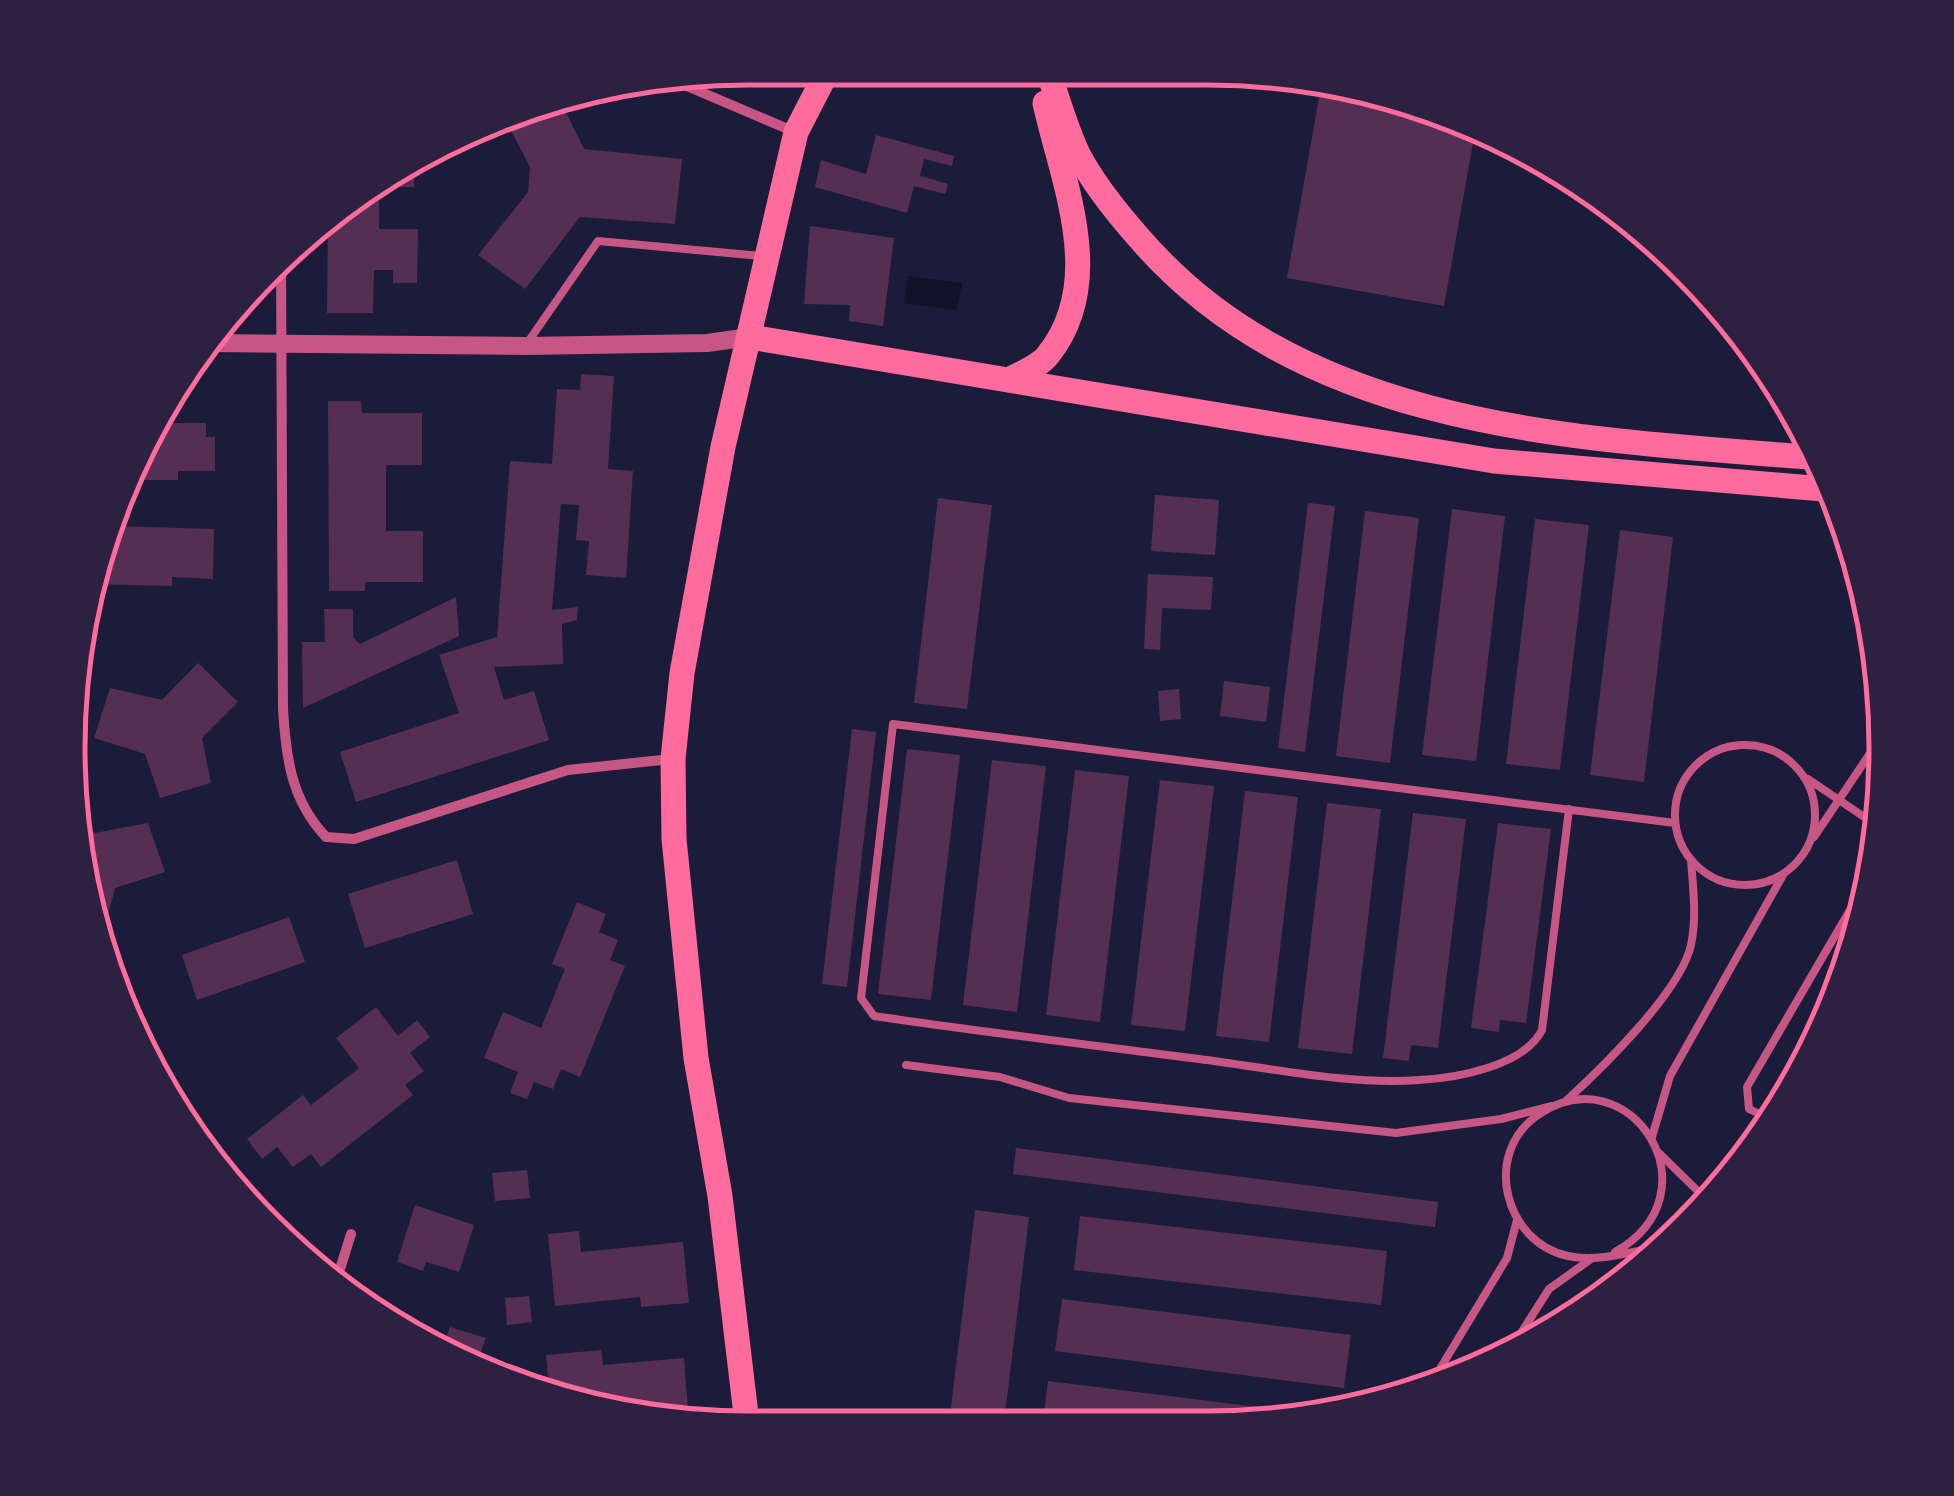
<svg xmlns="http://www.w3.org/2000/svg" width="1954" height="1496" viewBox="0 0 1954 1496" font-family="'Nunito Sans',sans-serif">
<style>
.water{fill:#12122b}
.building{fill:#542f53}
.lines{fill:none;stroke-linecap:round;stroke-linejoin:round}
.service{stroke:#c65784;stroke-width:8}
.minor{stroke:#c65784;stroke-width:10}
.tertiary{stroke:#c65784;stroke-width:18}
.primary{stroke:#ff6b9d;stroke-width:25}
.rim{fill:none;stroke:#ff6b9d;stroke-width:5}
</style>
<rect width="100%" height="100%" fill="#1b1b3a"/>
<path class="water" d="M908,276L962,283L957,310L904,303Z"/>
<g class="building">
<path d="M1322,81L1383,91L1476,126L1444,306L1287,278Z"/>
<path d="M558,96L584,149L682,159L675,224L580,217L525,289L478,255L528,192L530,167L505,119Z"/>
<path d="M876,135L954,156L952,166L924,159L920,176L948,184L945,194L914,186L907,213L815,187L821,160L866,174Z"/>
<path d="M414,156V187H379V229H418L417,283H393V270H374L373,313H327L328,220Z"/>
<path d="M810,226L894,238L883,326L849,321L850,305L804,304Z"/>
<path d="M581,374L614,376L608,469L633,471L626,578L586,575L589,541L576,540L579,505L561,504L552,610L578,607L577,620L562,624L563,664L494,667L504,700L534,691L549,740L356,802L340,752L459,713L439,655L497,637L510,461L552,464L557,389L580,390Z"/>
<path d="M328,401H361L362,413H422V465H386V531H423V582H365V591H329Z"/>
<path d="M155,423H206V437H215V471H178V480H139V469H130L138,447Z"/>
<path d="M1155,495L1219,500L1215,555L1151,551Z"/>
<path d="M938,498L992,505L967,709L914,703Z"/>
<path d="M1308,503L1335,506L1305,752L1278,748Z"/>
<path d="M1452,509L1505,516L1476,761L1422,755Z"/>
<path d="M1365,511L1419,518L1390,763L1336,756Z"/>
<path d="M1535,519L1589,525L1560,770L1506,764Z"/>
<path d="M111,526L214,529L213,579L172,577V586L91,584Z"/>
<path d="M1620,530L1673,537L1644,782L1590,775Z"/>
<path d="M1148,574L1213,577L1211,610L1162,608L1160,650L1144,649Z"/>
<path d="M456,597L459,636L303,708L302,642H325L324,609H353V637L360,644Z"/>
<path d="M198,663L238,702L202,738L211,783L160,798L145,754L94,738L110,688L162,700Z"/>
<path d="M1224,681L1270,687L1266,722L1220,716Z"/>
<path d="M1179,689L1181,719L1160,721L1158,691Z"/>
<path d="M852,729L876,732L847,987L822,984Z"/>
<path d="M907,749L960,755L931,1000L878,994Z"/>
<path d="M992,760L1046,766L1017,1012L963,1005Z"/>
<path d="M1075,770L1129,776L1100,1022L1046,1015Z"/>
<path d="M1160,780L1214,786L1185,1031L1131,1025Z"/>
<path d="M1245,791L1298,797L1269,1042L1216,1036Z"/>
<path d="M1327,803L1381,809L1352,1054L1298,1048Z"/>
<path d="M73,813L95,833L148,823L165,872L115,888L105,926L95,924Z"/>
<path d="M1413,813L1466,819L1438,1048L1411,1045L1409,1061L1383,1058Z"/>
<path d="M1498,823L1551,829L1526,1023L1500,1020L1499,1032L1471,1028Z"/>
<path d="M457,860L473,914L365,948L348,894Z"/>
<path d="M577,902L606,914L599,932L618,940L610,960L625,966L580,1077L561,1069L553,1089L534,1082L527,1099L510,1093L518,1072L484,1058L503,1012L541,1028L565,969L552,964Z"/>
<path d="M289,917L305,962L197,1000L182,955Z"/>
<path d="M376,1007L398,1036L417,1020L430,1037L410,1053L424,1071L405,1085L413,1095L321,1167L311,1154L293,1167L277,1147L262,1159L247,1139L303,1095L311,1105L359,1068L336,1038Z"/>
<path d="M1016,1148L1438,1202L1435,1227L1013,1174Z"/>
<path d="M527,1170L530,1198L495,1201L492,1173Z"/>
<path d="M415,1205L474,1225L459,1272L426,1262L423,1271L397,1262Z"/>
<path d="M975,1210L1029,1217L1004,1423H949Z"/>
<path d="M1080,1216L1387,1251L1381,1305L1074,1270Z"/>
<path d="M579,1231L581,1252L683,1242L689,1303L641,1307L640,1297L555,1306L548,1234Z"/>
<path d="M368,1296L392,1304L386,1321L366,1305Z"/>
<path d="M529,1296L532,1322L507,1325L505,1298Z"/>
<path d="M1062,1299L1351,1335L1344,1388L1055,1351Z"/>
<path d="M450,1327L486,1338L478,1359L501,1367L498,1378L397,1329L444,1344Z"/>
<path d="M601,1350L603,1365L684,1358L689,1423H659L550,1397L546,1355Z"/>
<path d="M1048,1381L1290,1411L1289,1423H1043Z"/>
</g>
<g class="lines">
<g class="service">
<path d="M528,342L598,241L761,256"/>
<circle cx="1745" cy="815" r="70"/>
<path d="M1808,779L1879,827"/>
<path d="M1569,809L1542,1030C1524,1066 1457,1078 1419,1080C1347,1085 1271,1068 1199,1059C1091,1045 982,1032 874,1016L861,998L893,724L1485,799L1675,823"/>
<path d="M1814,837L1885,731"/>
<path d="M906,1065L1000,1077L1069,1098L1396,1133L1501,1119L1552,1106"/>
<path d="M1567,1100C1602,1068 1681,991 1691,945C1697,917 1693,888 1691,860"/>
<path d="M1774,1121L1749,1109L1747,1087L1875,867"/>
<path d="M1652,1137L1670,1076L1783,875"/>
<path d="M1659,1153L1709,1202"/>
<path d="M1615,1252C1720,1193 1630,1052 1538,1115C1482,1153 1504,1242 1568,1256C1598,1263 1636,1250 1666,1246"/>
<path d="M1507,1355L1549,1289L1591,1259"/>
<path d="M1429,1387L1507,1258L1517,1220"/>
</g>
<g class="minor">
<path d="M668,78L795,132"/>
<path d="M281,256L283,709C286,758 291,800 326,837L354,839L568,770L671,759"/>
<path d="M336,1282L351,1234"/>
</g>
<path class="tertiary" d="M212,343L526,346L707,343L750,337"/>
<g class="primary">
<path d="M1047,68C1057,96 1065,127 1078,154C1094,185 1117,213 1140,239C1307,432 1584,439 1819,458"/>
<path d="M750,337L1494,461L1835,490"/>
<path d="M1009,380C1021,373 1040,366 1048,355C1107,281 1063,184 1045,103"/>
<path d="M747,1423L720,1196L696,1058L674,839L673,759L682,673L723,447L796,132L829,68"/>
</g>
</g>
<path d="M0 0H1954V1496H0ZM748 85H1206A663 663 0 0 1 1869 748V748A663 663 0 0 1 1206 1411H748A663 663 0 0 1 85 748V748A663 663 0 0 1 748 85Z" fill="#2d2142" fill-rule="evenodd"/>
<path class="rim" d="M748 85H1206A663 663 0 0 1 1869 748V748A663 663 0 0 1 1206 1411H748A663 663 0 0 1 85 748V748A663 663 0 0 1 748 85Z"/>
</svg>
